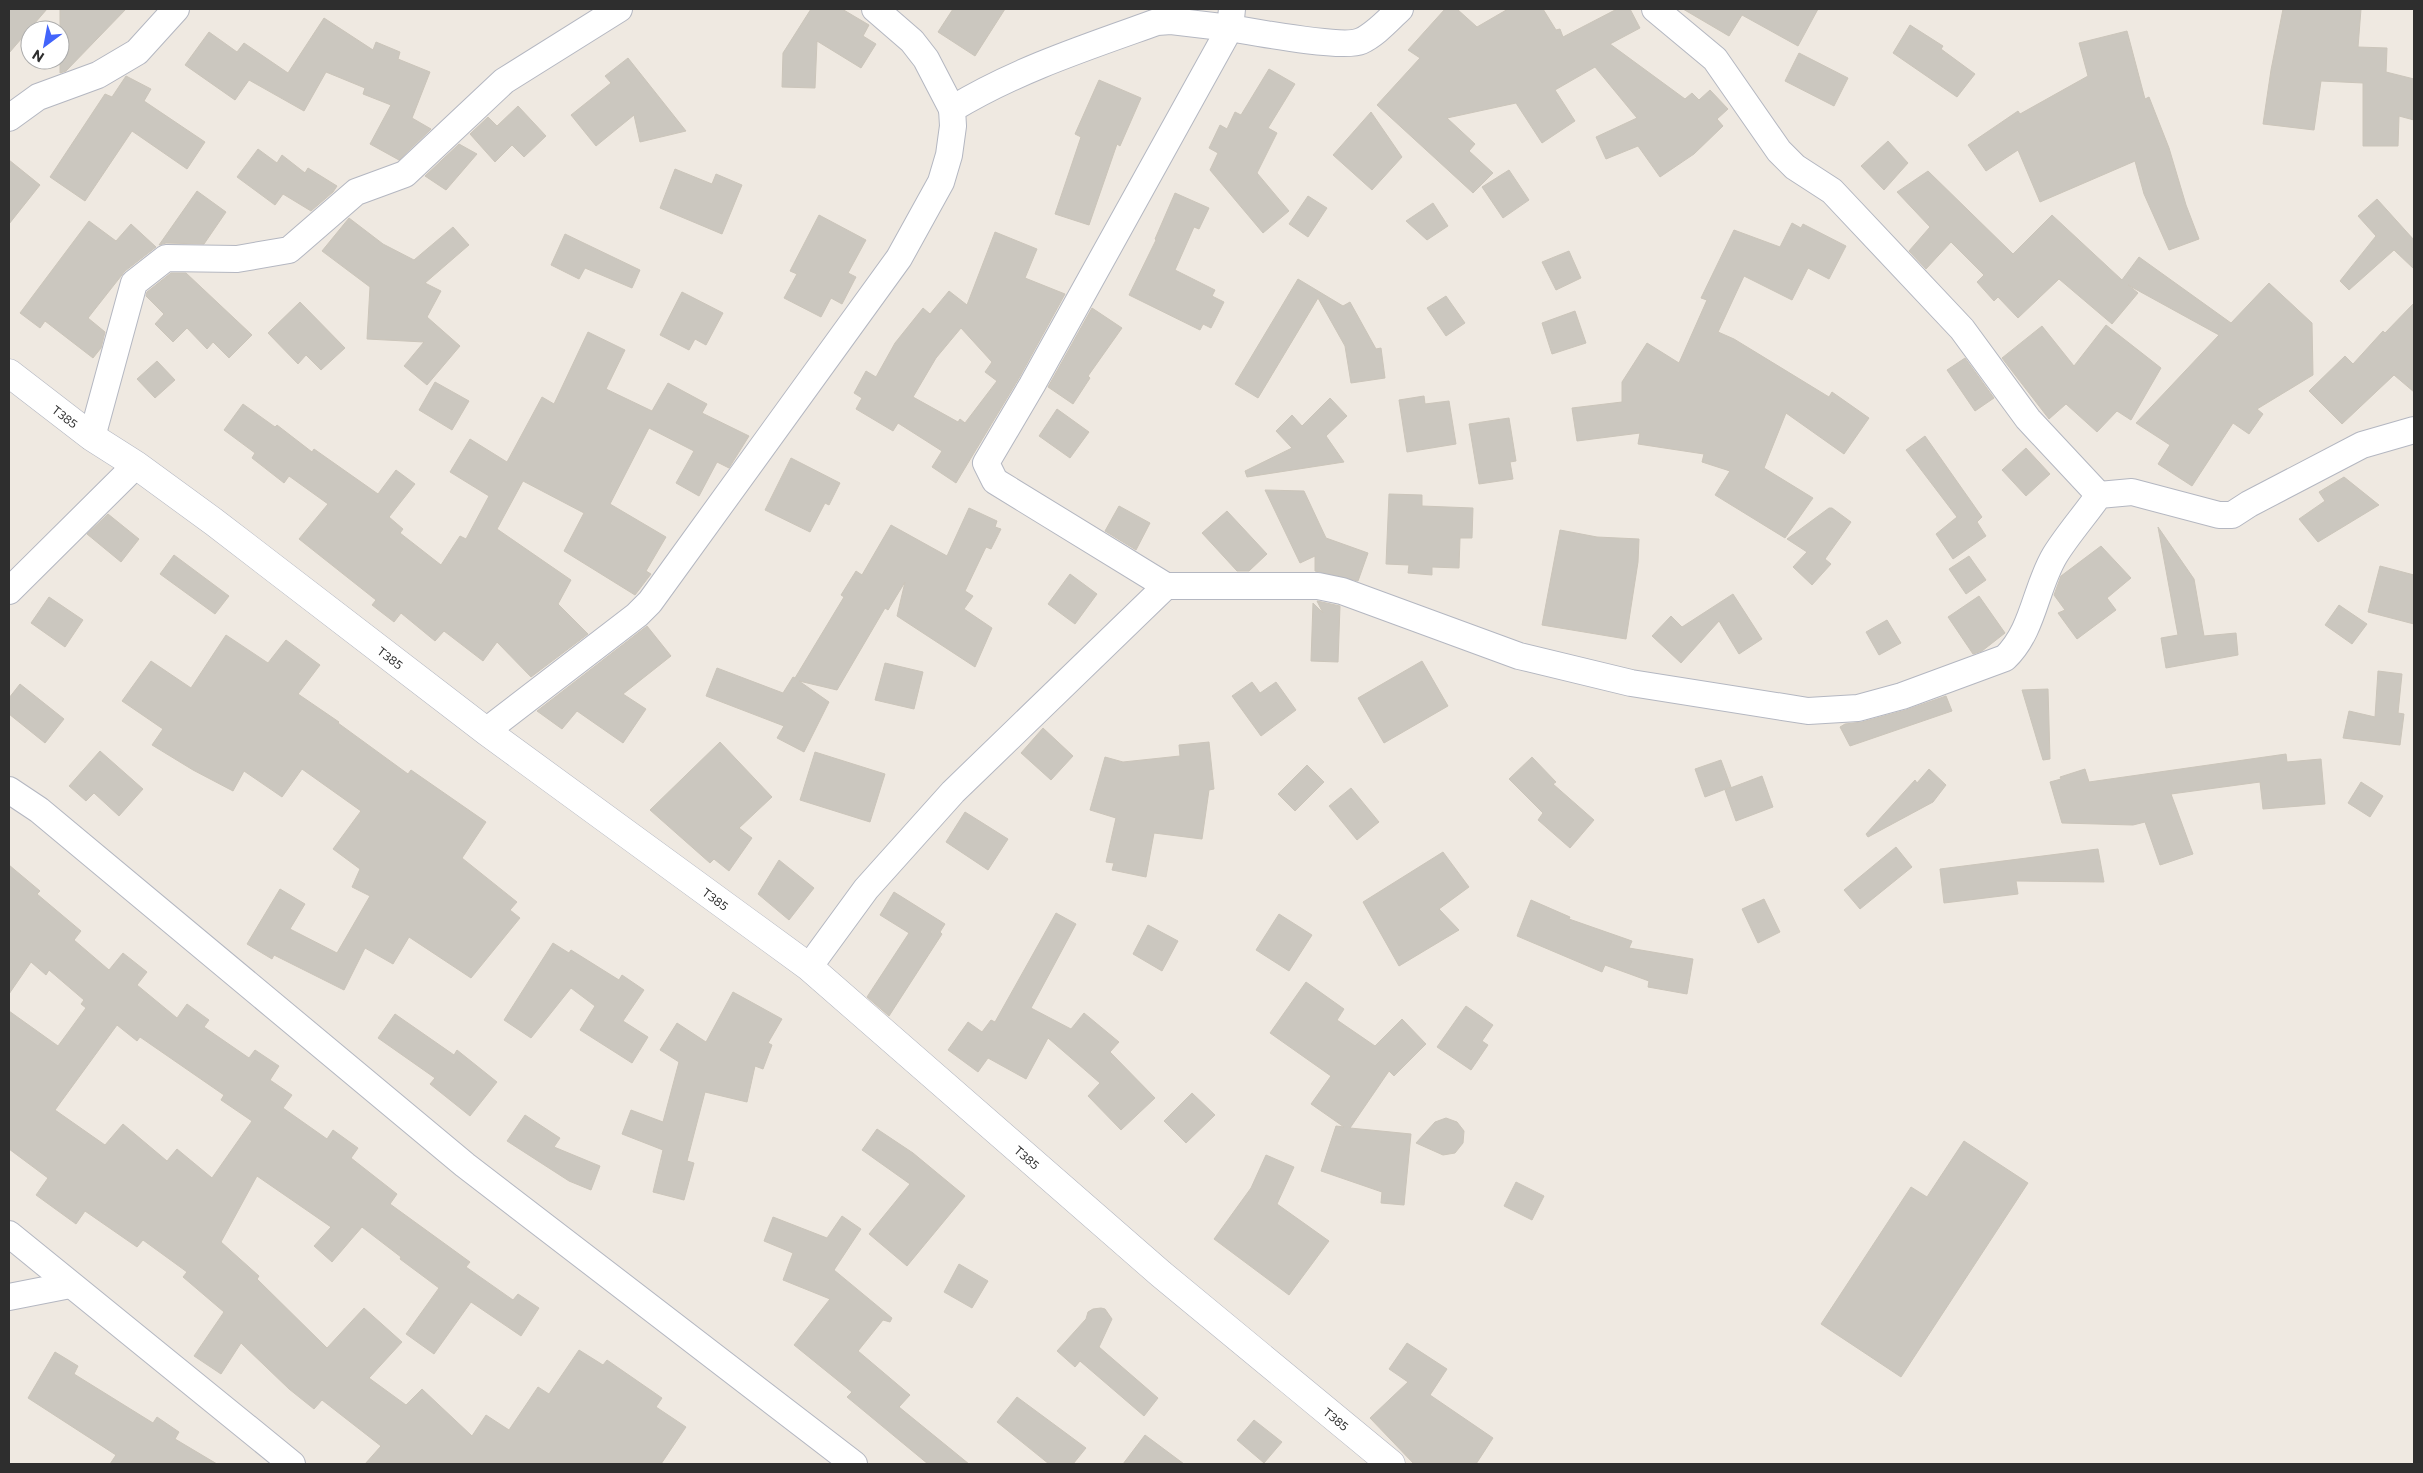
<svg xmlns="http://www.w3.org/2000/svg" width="2423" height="1473" viewBox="0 0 2423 1473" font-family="Commissioner,sans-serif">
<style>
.building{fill:#cbc7bf;stroke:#cbc5ba;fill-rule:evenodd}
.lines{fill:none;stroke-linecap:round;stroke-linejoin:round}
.minor-casing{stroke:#b4b7c1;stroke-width:28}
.tertiary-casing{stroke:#b4b7c1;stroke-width:29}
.minor{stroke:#fff;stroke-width:26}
.tertiary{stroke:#fff;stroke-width:28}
.labels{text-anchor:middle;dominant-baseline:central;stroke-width:5;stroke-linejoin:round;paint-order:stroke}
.street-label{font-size:12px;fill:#2e2e2e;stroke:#fff}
</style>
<rect width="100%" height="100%" fill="#efe9e1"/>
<g class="building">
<path d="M9,9H47L9,53Z"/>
<path d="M60,9H126L66,71L60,73Z"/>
<path d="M811,9H842L869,25L863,36L876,44L861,68L817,41L815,88L782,87L783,53Z"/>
<path d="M953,9H1005L975,56L938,32Z"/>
<path d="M1445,9H1457L1477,27L1508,9H1543L1556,30L1560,29L1563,37L1617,9H1630L1640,28L1610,44L1685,99L1692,93L1699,100L1710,90L1728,109L1717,119L1723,126L1694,154L1660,177L1638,146L1606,159L1596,137L1637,118L1595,67L1555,90L1575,121L1542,143L1516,103L1447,118L1475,144L1469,151L1493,173L1473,193L1377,105L1420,58L1408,50Z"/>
<path d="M1683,9H1818L1798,46L1742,15L1729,36Z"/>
<path d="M2283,9H2361L2358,47L2387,48L2386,72L2414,79V120L2399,116L2398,146H2363V83L2321,81L2314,130L2263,124L2271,70Z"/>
<path d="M324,18L373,50L376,42L400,52L398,59L430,72L412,118L431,129L399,160L370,144L391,105L363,94L365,88L326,72L304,111L249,80L235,100L185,65L209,32L237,52L244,43L288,73Z"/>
<path d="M1910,25L1943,46L1941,49L1975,74L1957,97L1893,53Z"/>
<path d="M2127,31L2145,99L2149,97L2169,148L2186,205L2199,239L2169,250L2144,194L2135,161L2040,202L2018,150L1986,171L1968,145L2018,111L2020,114L2088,76L2079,43Z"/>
<path d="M1799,53L1848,78L1834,106L1785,81Z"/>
<path d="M628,58L686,131L640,142L634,115L596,146L571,115L611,83L605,76Z"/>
<path d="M1269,69L1295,84L1268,128L1277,133L1257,173L1289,211L1263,233L1210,170L1218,153L1209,148L1220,125L1227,129L1235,112L1241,115Z"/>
<path d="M126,76L151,89L144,101L205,142L187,169L132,131L85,201L50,177L105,94L112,97Z"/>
<path d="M1099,80L1141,98L1120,146L1117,144L1089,225L1055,214L1081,137L1075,134Z"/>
<path d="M518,106L546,136L524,157L512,145L495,162L470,134L488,117L497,126Z"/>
<path d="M1371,112L1402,157L1372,190L1333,155Z"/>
<path d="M1888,141L1908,163L1884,190L1861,166Z"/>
<path d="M459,144L477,154L446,190L425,176Z"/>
<path d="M258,149L277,163L282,155L305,173L308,168L337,186L333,192L311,211L283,194L275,205L237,177Z"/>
<path d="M9,160L40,185L9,224Z"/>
<path d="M675,169L712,184L716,174L742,185L722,234L660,208Z"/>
<path d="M1509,170L1529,200L1503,218L1482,187Z"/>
<path d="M1928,171L2013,254L2052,215L2122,280L2139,257L2231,323L2269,283L2312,323L2313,375L2257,409L2263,414L2249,434L2233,423L2192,486L2158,464L2170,445L2136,423L2219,335L2128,285L2138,293L2112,324L2059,279L2018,318L1998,297L1994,301L1977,282L1984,275L1951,242L1926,269L1909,251L1930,227L1897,192Z"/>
<path d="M197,191L226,212L204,244L166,243L159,245Z"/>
<path d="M1175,193L1209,208L1199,229L1194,227L1175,270L1215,290L1212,296L1224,302L1211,328L1203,324L1200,330L1129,295L1156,240L1155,239Z"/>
<path d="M1308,196L1327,208L1308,237L1289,224Z"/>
<path d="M2377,199L2414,240V269L2394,250L2349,290L2340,281L2376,236L2358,216Z"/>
<path d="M1433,203L1448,226L1427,240L1406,221Z"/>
<path d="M819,215L866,240L848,273L856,277L842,304L831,298L821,317L784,298L797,274L790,271Z"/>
<path d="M349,218L383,244L414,260L453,227L469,245L425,283L441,291L427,317L460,346L427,385L404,366L424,342L367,339L370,287L322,251Z"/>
<path d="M89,221L116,241L131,224L156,247L125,271L88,318L105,332L101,348L93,358L45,321L40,328L20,313Z"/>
<path d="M1792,223L1801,228L1803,224L1846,246L1829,279L1808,268L1792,300L1744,276L1718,332L1734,339L1829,397L1832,392L1869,418L1844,454L1786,413L1764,468L1813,498L1785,538L1715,495L1730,471L1702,462L1704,454L1638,444L1640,433L1577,441L1572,408L1622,402V382L1647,343L1679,363L1707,300L1701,298L1734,230L1780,247Z"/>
<path d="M995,232L1037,249L1025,278L1065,294L1019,378L956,483L932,467L942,451L898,423L893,431L856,409L862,398L854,393L866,371L876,377L895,343L923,308L930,314L949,291L967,305ZM961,328L992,362L985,372L997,381L965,423L960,419L958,422L913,397L936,358Z"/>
<path d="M565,234L640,270L632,288L585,268L579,279L551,265Z"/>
<path d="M1569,251L1581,278L1556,290L1542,262Z"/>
<path d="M171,273H186L252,335L229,358L213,342L207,349L187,328L173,342L155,324L164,314L146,296L147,292Z"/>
<path d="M1298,279L1343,306L1350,302L1376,349L1381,348L1385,378L1351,383L1345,346L1318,298L1258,398L1235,384Z"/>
<path d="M682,292L723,313L706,345L695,339L689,350L660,335Z"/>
<path d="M1446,296L1465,323L1446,336L1427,308Z"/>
<path d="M300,302L345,348L321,370L306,355L298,364L268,333Z"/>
<path d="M2414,303V392L2394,375L2342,424L2309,391L2345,356L2353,364L2383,331L2385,333Z"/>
<path d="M1092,308L1122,328L1088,376L1090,378L1073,404L1048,387Z"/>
<path d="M1575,311L1586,343L1552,354L1542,323Z"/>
<path d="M2106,325L2161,368L2131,420L2117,411L2097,432L2066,404L2049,419L2002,358L2042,326L2074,366Z"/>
<path d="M588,332L625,350L606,389L652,411L668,383L707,404L702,413L749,436L729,468L717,462L699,496L676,483L694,451L649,428L610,504L666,537L646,571L651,574L635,595L564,551L584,513L523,481L497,529L571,580L558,604L588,634L531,677L497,642L483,661L444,631L435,641L401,613L394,622L372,605L376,600L299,539L328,504L289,476L284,483L252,458L255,453L224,430L243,404L275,427L277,425L312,452L314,449L378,494L396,470L415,484L389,517L403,529L400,533L441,565L460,536L466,539L489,496L450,472L470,439L507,462L542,397L554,404Z"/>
<path d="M1965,358L1994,398L1975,411L1947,370Z"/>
<path d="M157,361L175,380L155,398L137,379Z"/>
<path d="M435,382L469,401L452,430L419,410Z"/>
<path d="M1424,396L1425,404L1449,401L1456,444L1407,452L1399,400Z"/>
<path d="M1330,398L1347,416L1326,436L1344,462L1247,477L1245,471L1292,448L1276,431L1292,415L1302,426Z"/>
<path d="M1057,409L1089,432L1070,458L1039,436Z"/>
<path d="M1509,418L1516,461L1510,462L1513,479L1479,484L1469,424Z"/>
<path d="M1925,436L1982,517L1977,522L1986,536L1953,559L1936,534L1957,517L1906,450Z"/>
<path d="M2026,448L2050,474L2026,496L2002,470Z"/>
<path d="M791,458L840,483L829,505L825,503L810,532L765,510Z"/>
<path d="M2344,477L2379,505L2318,542L2299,519L2325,501L2319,492Z"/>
<path d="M1265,490L1304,491L1326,538L1368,553L1358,581L1315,571V556L1300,563Z"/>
<path d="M1389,494L1422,495V506L1473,508L1472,538H1460L1459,568L1432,567V575L1408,573L1409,565L1386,564Z"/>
<path d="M1119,506L1150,523L1136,550L1105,531Z"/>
<path d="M969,508L997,521L995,527L1001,529L991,549L986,547L965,591L973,596L964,609L992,628L975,667L897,616L905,582L888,610L885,608L837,690L799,681L829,702L804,752L777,738L784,726L706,696L717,668L783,693L793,677L795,678L844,597L841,595L856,571L862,575L891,525L947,556Z"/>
<path d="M1829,508H1832L1851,522L1825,559L1831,564L1812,585L1793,567L1807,552L1787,539Z"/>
<path d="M1227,511L1267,554L1249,571H1237L1202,533Z"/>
<path d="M108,514L139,539L121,562L87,534Z"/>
<path d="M2158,527L2194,579L2204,636L2236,633L2238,655L2166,668L2161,638L2178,635Z"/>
<path d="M1560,530L1597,537L1639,539L1638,562L1626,639L1542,625Z"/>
<path d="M2101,546L2131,578L2107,598L2116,610L2077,639L2058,613L2065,610L2054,595L2061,576Z"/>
<path d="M174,555L229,596L215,614L160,574Z"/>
<path d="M1969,556L1986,580L1966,594L1949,569Z"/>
<path d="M2380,566L2414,575V624L2368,612Z"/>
<path d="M1070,574L1097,594L1075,624L1048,604Z"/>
<path d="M1733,594L1762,639L1739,654L1719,621L1681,663L1652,636L1671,616L1682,627Z"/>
<path d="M1979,596L2005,633L1982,651L1973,654L1948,617Z"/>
<path d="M49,597L83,620L65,647L31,623Z"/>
<path d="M1317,601L1340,606L1338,662L1311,661L1313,603L1323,613Z"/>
<path d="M2339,605L2367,624L2352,644L2325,625Z"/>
<path d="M1887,620L1901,643L1879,655L1866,632Z"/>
<path d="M647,626L671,656L623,694L646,709L623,743L577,711L562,729L537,711Z"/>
<path d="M226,635L268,663L286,640L320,665L298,694L339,722L338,723L408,774L411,770L486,822L462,858L517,902L510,910L520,918L471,978L409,937L393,964L365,948L344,990L274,955L272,959L247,944L280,889L305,904L290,929L337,953L370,896L352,887L360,869L333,849L361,811L302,769L282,797L244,771L233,791L193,770L152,745L163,729L122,701L151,661L191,688Z"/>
<path d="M1422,661L1448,706L1384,743L1358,698Z"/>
<path d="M885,663L923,672L914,709L875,700Z"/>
<path d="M2378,671L2402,674L2398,713L2404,714L2400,745L2343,738L2349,711L2375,717Z"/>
<path d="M1252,682L1260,693L1276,682L1296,710L1261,736L1232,696Z"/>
<path d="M20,684L64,719L45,743L9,714V698Z"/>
<path d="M2048,689L2050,759L2043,760L2022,690Z"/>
<path d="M1946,696L1952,711L1850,746L1840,727L1845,724L1862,722L1906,710Z"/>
<path d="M1043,728L1073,756L1051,780L1021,753Z"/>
<path d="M720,742L772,797L739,828L752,838L729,871L714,859L710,863L650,810Z"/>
<path d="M1209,742L1214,789L1209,790L1202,839L1154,833L1146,877L1112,870L1114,863L1106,862L1116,818L1090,810L1105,757L1123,762L1180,756L1179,745Z"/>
<path d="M100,751L143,789L119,816L94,793L86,801L69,786Z"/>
<path d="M815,752L885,774L870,822L800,800Z"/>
<path d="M2286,754L2287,762L2321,759L2325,804L2263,809L2260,782L2171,794L2193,854L2160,865L2145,822L2133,825L2062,823L2050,782L2061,779L2060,777L2085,769L2089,782Z"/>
<path d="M1532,757L1556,782L1553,784L1594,820L1570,848L1538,820L1543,813L1509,779Z"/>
<path d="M1721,760L1731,787L1705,797L1695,769Z"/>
<path d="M1307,765L1324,782L1295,811L1278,794Z"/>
<path d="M1929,769L1946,785L1933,802L1868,837L1866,834L1915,780L1917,783Z"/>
<path d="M1762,776L1773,807L1736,821L1725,790Z"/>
<path d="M2361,782L2383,796L2370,817L2348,803Z"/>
<path d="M1351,788L1379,822L1357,840L1329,806Z"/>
<path d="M965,812L1008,839L988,870L946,842Z"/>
<path d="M1896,847L1912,867L1860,909L1844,890Z"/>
<path d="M2098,849L2104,882L2016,881L2018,894L1944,903L1940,869Z"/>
<path d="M1443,852L1469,887L1439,909L1459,930L1399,966L1363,902Z"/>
<path d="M779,860L814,888L789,920L758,894Z"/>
<path d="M9,865L40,891L37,894L81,931L74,940L109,970L123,953L147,972L137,985L177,1018L187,1004L209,1020L204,1027L249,1058L255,1050L279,1066L270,1080L292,1095L283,1108L327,1139L333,1130L358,1148L351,1158L397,1194L390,1204L470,1262L466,1267L513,1300L518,1294L539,1308L521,1336L471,1302L434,1354L406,1334L439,1288L400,1259L401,1257L362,1227L332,1262L314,1246L331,1227L257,1176L221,1242L259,1276L257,1279L327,1348L364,1308L402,1342L369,1378L406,1405L422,1389L472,1436L486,1415L509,1430L538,1387L549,1394L579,1350L603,1365L607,1360L662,1398L656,1407L686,1427L661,1464H365L381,1446L322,1400L314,1409L289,1389L241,1343L221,1374L194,1356L224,1312L183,1277L187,1272L143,1240L137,1247L85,1211L76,1224L36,1195L48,1178L9,1149V1011L58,1046L86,1008L81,1004L84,1000L49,970L46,975L31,962L9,994ZM117,1025L137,1041L140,1037L224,1095L221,1100L252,1121L212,1178L177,1149L167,1161L123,1124L105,1145L55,1110Z"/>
<path d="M894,892L945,924L940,932L942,934L889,1016L867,997L909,933L880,915Z"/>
<path d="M1764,899L1780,932L1758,943L1742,909Z"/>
<path d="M1531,900L1570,917L1569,919L1632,941L1629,948L1693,959L1687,994L1648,987L1649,981L1605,965L1602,972L1517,936Z"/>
<path d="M1056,913L1076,924L1031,1008L1071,1029L1084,1013L1119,1042L1110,1052L1155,1098L1121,1130L1088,1096L1100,1083L1048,1038L1026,1079L988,1058L978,1072L948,1050L968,1022L982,1032L991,1020L995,1022Z"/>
<path d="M1279,914L1312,935L1289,971L1256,950Z"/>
<path d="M1148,925L1178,941L1162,971L1133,954Z"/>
<path d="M553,943L569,953L571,950L619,980L622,975L644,990L623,1021L648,1037L632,1063L580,1030L595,1006L571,988L531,1038L504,1020Z"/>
<path d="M1306,982L1344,1009L1337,1020L1375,1046L1402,1019L1426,1044L1394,1076L1389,1071L1350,1128L1411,1134L1404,1205L1381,1203L1382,1192L1321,1171L1336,1126L1344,1127L1311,1104L1331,1076L1270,1033Z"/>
<path d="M733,992L782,1019L768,1043L772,1045L763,1069L755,1066L747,1102L705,1092L687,1161L694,1163L684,1200L653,1192L663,1150L622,1134L631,1110L663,1122L679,1062L660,1050L677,1023L706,1042Z"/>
<path d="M1466,1006L1493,1025L1482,1041L1488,1045L1471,1070L1437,1047Z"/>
<path d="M395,1014L454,1055L457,1050L497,1082L470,1116L430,1084L435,1078L378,1038Z"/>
<path d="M1192,1093L1215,1115L1186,1143L1164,1121Z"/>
<path d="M525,1115L560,1138L554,1147L600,1166L591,1190L569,1181L507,1141Z"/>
<path d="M1446,1118L1457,1122L1464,1131L1463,1143L1455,1153L1443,1155L1416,1143L1435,1122Z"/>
<path d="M877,1129L913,1153L965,1196L907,1266L869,1234L910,1184L862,1150Z"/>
<path d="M1964,1141L2028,1183L1901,1377L1821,1324L1911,1187L1927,1197Z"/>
<path d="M1266,1155L1294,1167L1277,1204L1329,1241L1289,1295L1214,1239L1251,1188Z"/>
<path d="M1516,1182L1544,1196L1532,1220L1504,1206Z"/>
<path d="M842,1216L861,1229L834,1270L892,1318L890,1322L883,1320L858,1351L910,1395L899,1407L969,1464H928L847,1397L852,1392L794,1345L830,1299L783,1280L793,1253L764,1241L773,1217L827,1238Z"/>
<path d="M959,1264L988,1281L972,1308L944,1292Z"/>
<path d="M1101,1308L1105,1309L1112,1319L1099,1347L1158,1398L1144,1416L1080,1361L1075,1367L1057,1351L1086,1319L1088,1312L1093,1309Z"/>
<path d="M1407,1343L1447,1369L1430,1395L1493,1438L1476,1464H1414L1370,1418L1408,1382L1389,1369Z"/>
<path d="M55,1352L78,1366L74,1374L153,1423L157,1417L179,1432L175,1439L217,1464H110L116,1455L28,1398Z"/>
<path d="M1017,1397L1086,1448L1073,1464H1049L997,1422Z"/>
<path d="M1254,1420L1282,1442L1264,1463L1237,1440Z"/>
<path d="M1145,1435L1184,1464H1123Z"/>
</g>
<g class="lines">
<g class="minor-casing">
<g id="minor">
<path d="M875,9L912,41L926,59L952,109"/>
<path d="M1655,9L1715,59L1779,151L1795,167L1832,191L1962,329L2028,419L2099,495"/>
<path d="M9,118L38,97L98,75L137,52L176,9"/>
<path d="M92,437L134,283L166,258L237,259L289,250L356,192L405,174L504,81L619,9"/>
<path d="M1166,586L995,481L986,463L1032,385L1230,28C1254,32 1343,49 1361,41C1376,34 1388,20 1400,9"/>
<path d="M9,591L136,465"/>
<path d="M486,731L637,615L650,602L899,258L941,182L949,155L953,126L952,109C1016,70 1087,47 1157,22L1171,21L1230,28L1232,9"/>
<path d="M9,790L39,810L465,1165L854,1464"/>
<path d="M809,967L866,889L953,792L1166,586H1318L1342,591L1519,656L1631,683L1808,711L1858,708L1902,696L2005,658C2034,630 2035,588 2055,555C2068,534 2085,515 2099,495L2132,492L2219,515H2232L2249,504L2362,445L2414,430"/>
<path d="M9,1234L292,1464"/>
<path d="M9,1297L70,1285"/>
</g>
</g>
<g class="tertiary-casing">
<g id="tertiary">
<path id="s1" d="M9,373L92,437L136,465L214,522L486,731L809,967L1161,1274L1391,1464"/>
</g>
</g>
<use href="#minor" class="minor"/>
<use href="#tertiary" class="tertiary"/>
</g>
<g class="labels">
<g class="street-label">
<text stroke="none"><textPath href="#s1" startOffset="71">T385</textPath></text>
<text stroke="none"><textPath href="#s1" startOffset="476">T385</textPath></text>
<text stroke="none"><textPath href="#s1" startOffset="881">T385</textPath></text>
<text stroke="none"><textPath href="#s1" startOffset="1286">T385</textPath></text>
<text stroke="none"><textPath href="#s1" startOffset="1691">T385</textPath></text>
</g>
</g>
<rect width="2423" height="1473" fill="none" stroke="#2e2e2e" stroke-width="20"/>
<g transform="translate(45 45) rotate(212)"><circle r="24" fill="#ffffff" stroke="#ababab"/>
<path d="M0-4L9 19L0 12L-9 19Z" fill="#4264fb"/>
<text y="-8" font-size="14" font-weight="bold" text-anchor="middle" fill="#2e2e2e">N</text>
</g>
</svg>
